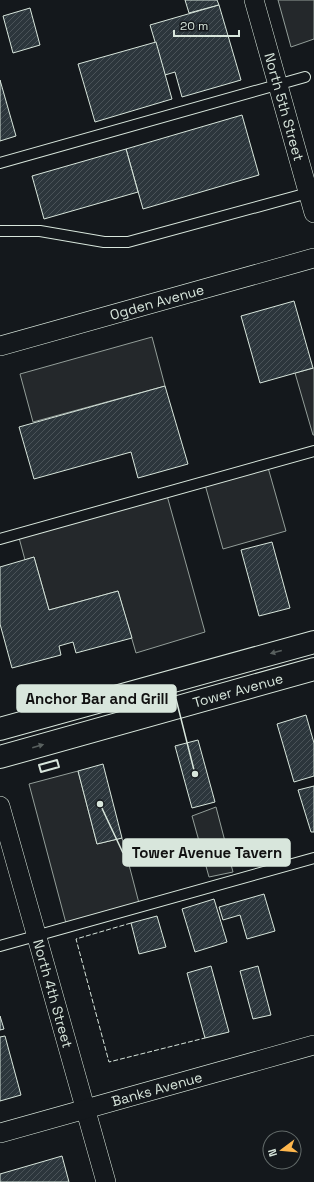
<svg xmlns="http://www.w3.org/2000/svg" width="314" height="1182" viewBox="0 0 314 1182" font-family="'Space Grotesk',sans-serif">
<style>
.parking{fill:#24282b;stroke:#939e99}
.building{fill:url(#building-hatch);stroke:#d8e6dc}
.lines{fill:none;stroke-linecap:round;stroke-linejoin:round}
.lane-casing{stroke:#d8e6dc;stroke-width:12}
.street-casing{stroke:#d8e6dc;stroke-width:20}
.primary-casing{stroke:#d8e6dc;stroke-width:24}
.lane{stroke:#14181c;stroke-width:10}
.street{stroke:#14181c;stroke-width:19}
.primary{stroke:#14181c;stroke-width:22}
.fence{stroke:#d8e6dc;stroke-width:1;stroke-dasharray:5 2;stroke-linecap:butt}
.wall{stroke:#d8e6dc;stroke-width:2}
.oneway{fill:#59605f}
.labels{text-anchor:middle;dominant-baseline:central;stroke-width:3;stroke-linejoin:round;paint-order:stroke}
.street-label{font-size:14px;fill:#d8e6dc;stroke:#14181c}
.leader{fill:none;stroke:#d8e6dc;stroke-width:1.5}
.callout-dot{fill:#d8e6dc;stroke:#14181c;stroke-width:1.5}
.callout{fill:#d8e6dc;stroke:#d8e6dc;stroke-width:1.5}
.callout-label{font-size:15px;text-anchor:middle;font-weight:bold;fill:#111}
</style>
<defs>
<pattern id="building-hatch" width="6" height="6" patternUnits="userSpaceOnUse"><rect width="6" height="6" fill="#2c363c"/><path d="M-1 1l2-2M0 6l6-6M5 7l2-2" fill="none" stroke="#4a5358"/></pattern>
</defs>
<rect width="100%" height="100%" fill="#14181c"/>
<g class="parking">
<path d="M278,0H314V39L291,47Z"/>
<path d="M152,337L165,386L33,422L20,374Z"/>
<path d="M314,368V435H313L295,373Z"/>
<path d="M267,464L286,531L223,549L204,481Z"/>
<path d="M166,492L205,632L136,653L118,591L49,610L34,557L25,560L18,534Z"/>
<path d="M78,771L97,844L122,838L140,907L67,927L29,784Z"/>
<path d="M216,807L233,872L209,877L192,816Z"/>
</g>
<g class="building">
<path d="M185,0H217L219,5L189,13Z"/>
<path d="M219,5L241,80L182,97L175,72L165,75L150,25Z"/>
<path d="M30,8L40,45L13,53L3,16Z"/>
<path d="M156,42L172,99L95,122L78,64Z"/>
<path d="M0,80L16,136L0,141Z"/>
<path d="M242,115L259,175L143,209L126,149Z"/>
<path d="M126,149L138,192L44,219L32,176Z"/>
<path d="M294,301L313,368L260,383L241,316Z"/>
<path d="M165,386L188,464L138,478L131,452L34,479L19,427Z"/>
<path d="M272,542L290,608L259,616L241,550Z"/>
<path d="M34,557L49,610L118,591L132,638L76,653L73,642L59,646L61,655L12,668L0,624V567Z"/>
<path d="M306,715L314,743V776L294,782L277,724Z"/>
<path d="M198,740L215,802L192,808L175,746Z"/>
<path d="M103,764L122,838L97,844L78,771Z"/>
<path d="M314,786V832H311L298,790Z"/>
<path d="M264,894L275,931L247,939L240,915L223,920L219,907Z"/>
<path d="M214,899L227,942L195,952L182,909Z"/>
<path d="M157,916L166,947L139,954L131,923Z"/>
<path d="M211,966L229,1032L205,1038L187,973Z"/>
<path d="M258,966L271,1015L253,1019L240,971Z"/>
<path d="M0,1016L4,1029L0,1030Z"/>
<path d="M5,1036L21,1095L0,1101V1037Z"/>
<path d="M62,1156L69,1182H0V1174Z"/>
</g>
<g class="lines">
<g class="lane-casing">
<g id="lane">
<path d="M0,163L305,77"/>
<path d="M0,231H40L104,242H128L308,193"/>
<path d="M0,539L314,451"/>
<path d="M0,946L314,858"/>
</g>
</g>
<g class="street-casing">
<g id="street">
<path id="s1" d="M254,0L314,213"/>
<path id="s2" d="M0,346L314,258"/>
<path id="s3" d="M0,806L106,1182"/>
<path id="s4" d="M0,1133L314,1045"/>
</g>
</g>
<g class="primary-casing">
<g id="primary">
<path d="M0,729L314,642"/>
<path id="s5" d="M0,757L314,669"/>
</g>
</g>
<use href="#lane" class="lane"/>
<use href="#street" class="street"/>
<use href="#primary" class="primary"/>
<path class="fence" d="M131,923L76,939L109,1062L205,1038"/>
<g class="wall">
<path d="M39,690L41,697L23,702L21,695Z"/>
<path d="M57,760L59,767L41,772L39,765Z"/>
</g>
</g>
<defs><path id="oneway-solid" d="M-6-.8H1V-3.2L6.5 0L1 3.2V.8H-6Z"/></defs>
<g class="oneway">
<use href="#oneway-solid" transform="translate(276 652) rotate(165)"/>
<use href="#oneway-solid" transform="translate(38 746) rotate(-16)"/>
</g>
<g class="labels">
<g class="street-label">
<text stroke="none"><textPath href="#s1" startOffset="111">North 5th Street</textPath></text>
<text stroke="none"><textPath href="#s2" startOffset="163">Ogden Avenue</textPath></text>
<text stroke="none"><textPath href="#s5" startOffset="247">Tower Avenue</textPath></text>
<text stroke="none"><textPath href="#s3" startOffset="195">North 4th Street</textPath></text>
<text stroke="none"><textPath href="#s4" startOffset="163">Banks Avenue</textPath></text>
</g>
</g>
<path class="leader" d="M195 774L176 699M100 804L123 853"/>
<g class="callout-dot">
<circle cx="195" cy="774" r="4"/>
<circle cx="100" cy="804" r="4"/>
</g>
<g class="callout">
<rect x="17" y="685" width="159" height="27" rx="4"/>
<rect x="123" y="839" width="167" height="27" rx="4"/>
</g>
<g class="callout-label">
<text x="97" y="704">Anchor Bar and Grill</text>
<text x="207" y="858">Tower Avenue Tavern</text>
</g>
<g transform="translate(282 1150) rotate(254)"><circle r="19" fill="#14181c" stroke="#626a69"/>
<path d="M0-3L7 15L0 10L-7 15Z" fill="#ffb74d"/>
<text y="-6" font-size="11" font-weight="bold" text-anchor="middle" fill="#d8e6dc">N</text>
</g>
<path d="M174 30v6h65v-6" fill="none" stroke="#d8e6dc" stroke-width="2"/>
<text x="180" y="30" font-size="12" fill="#d8e6dc" stroke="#14181c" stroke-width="3" paint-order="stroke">20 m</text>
</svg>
